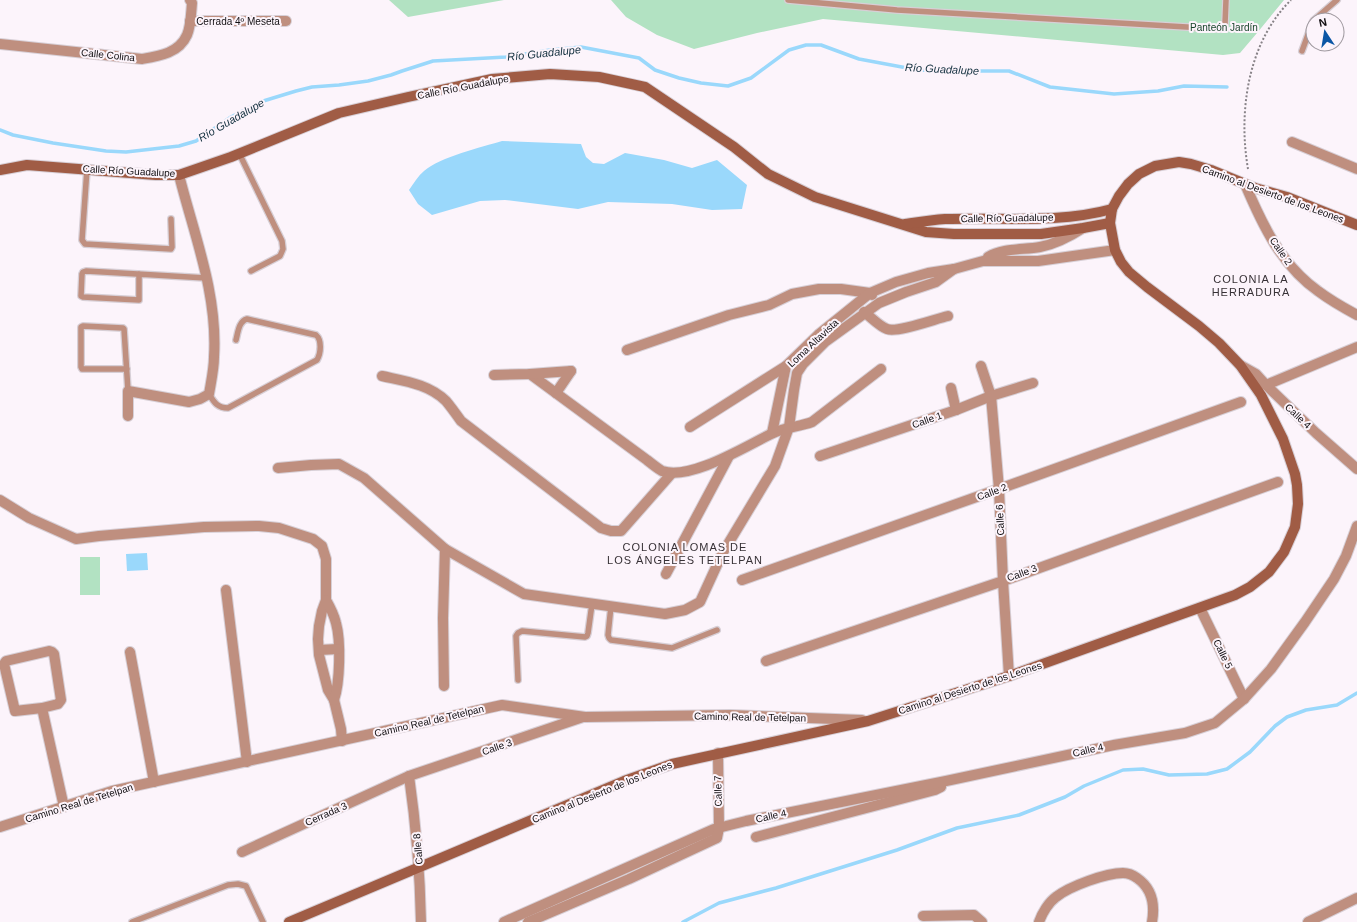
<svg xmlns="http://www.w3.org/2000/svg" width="1357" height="922" viewBox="0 0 1357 922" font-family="Helvetica,sans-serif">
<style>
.green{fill:#b2e2c2}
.water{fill:#9ad8fb}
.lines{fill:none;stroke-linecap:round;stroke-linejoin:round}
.stream{stroke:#9ad8fb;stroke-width:3.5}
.lane-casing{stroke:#d7cfd6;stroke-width:8}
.street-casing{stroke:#d7cfd6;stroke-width:12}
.secondary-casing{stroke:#d7cfd6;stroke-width:12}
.path{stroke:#878287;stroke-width:2;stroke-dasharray:2 2;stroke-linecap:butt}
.lane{stroke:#bf8f7f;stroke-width:5.5}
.street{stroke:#bf8f7f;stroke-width:10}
.secondary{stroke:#a05c45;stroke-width:10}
.labels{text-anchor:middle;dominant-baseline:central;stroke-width:4;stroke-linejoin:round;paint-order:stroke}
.street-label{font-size:10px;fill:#120f12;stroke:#fcf4fb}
.park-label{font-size:10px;fill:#19442b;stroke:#fcf4fb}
.water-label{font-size:11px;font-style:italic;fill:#112e3d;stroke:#fcf4fb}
.neighbourhood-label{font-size:11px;letter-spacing:1px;fill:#373136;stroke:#fcf4fb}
</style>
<rect width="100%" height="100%" fill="#fcf4fb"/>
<g class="green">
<path d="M389,0H504L408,17Z"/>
<path d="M611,0H1284L1257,33L1240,53L1223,55L823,19L757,33L694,49L657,35L626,17Z"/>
<rect x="80" y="557" width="20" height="38"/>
</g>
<g class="water">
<path d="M502,141L581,144L586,157L593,163L604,164L625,153L664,160L692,168L717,160L747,185L742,209L712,210L672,204L608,202L578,209L505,200L480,201L432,215L418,204L409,190C414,183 418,176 424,171C440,157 482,147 502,141Z"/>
<path d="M147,553L148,570L127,571L126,554Z"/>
</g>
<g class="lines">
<g class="stream">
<path d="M0,130L13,135L53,143L106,151L126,152L179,146L196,141L231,117L260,102L296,91L312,87L339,85L368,81L391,75L402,71L433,61L506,57L550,50L581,47L639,58L655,70L679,78L701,83L728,86L751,78L789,50L806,45H821L859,59L918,70L944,71H1009L1050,87L1114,94L1158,91L1184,86L1227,87"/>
<path d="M683,922L719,903L776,888L897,850L957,828L1019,815L1065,797L1084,786L1123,770L1143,769L1169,775L1207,774L1227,769L1250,752L1275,726L1287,717L1306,710L1337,705L1357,693"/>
</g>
<g class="lane-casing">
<g id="lane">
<path d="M788,0L897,10L1221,29L1224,27L1225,24L1226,0"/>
<path d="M1314,20L1337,0"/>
<path d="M1302,51L1313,21"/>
<path d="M239,153L282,241L283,249L280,256L251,271"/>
<path d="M87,169L82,240L85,244L171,249L172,247L171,219"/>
<path d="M139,274V300L83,297L81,296L82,274L83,272L86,271L206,278"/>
<path d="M127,369H82L81,367V327L83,326L123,328L124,329L128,391"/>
<path d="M209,394C214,402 217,408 228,408L317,360C321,353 322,340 316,335L247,319C239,321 238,332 236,340"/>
<path d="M611,606L608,635L609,638L611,640L672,648L717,630"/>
<path d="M518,680L516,636L518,633L522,631L585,637L587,636L588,633L592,604"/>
<path d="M132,922L228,885L238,884L246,886L263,922"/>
</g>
</g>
<g class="street-casing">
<g id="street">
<path d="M190,21H286"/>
<path d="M0,44L142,59C160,56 179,53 187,35C191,26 191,13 192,3L190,0"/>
<path d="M1292,142L1357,169"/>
<path d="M1245,184C1262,224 1281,265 1318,291C1330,300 1344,308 1357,315"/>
<path d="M988,257C1003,248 1023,250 1040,247C1056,244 1069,237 1083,228"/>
<path d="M864,312C871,317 879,326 887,329C897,333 935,319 948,316"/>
<path d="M627,350L729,315L769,305L792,294L819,289H841L870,293L872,295"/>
<path d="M1240,365L1256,374L1266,385L1316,433L1357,469"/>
<path d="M981,366L991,396L999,489L1003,581L1009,676"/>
<path d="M530,374L647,460C652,464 657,468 662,471C690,481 746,446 771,434C784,427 799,427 812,422L881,369"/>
<path d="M494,375L530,374L571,371"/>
<path d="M382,376C404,381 429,384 446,401C451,407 456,414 461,421L601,528L611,531H621L672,473"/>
<path d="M1266,385L1357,347"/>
<path d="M951,388L956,410"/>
<path d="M556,393L571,371"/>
<path d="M128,416V391L189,402L200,399L209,394C211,382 214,369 214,357C218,294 194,235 179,175"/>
<path d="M690,427L786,366L818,335L870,293L896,282L928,273L954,269L983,261H1038L1115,250"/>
<path d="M772,433L786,366"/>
<path d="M820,456L956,410L991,396L1033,383"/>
<path d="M278,468L311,465L339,464L364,478L445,549L524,594L665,614L685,610L700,602L722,554L775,466L789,427L794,390L797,373L803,364L825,342L879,303L906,292L936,282L954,269"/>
<path d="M0,500L29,518L76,539L99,536L204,527L259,526L279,528L313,539L322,546L326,559V600L322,611L319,626L318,639L319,655L328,690L334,700L341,729L342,741"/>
<path d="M666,574L729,456"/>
<path d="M742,580L999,489L1241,402"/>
<path d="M226,590L247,762"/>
<path d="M326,600C330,607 334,615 336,623C341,641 340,683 334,700"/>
<path d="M1200,608L1244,699"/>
<path d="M319,650L338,649"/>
<path d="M130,652L154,782"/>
<path d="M766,661L1003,581L1278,482"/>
<path d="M444,686L443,618L445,549"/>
<path d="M42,708L15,711L4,664L6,661L49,651L52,652L54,654L61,700L58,704L42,708L64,807"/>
<path d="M409,776C416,825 420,873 421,922"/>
<path d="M0,827L112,791L502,705L585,717L730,715L862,720"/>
<path d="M756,837L935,790L941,787"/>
<path d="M242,852L409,776L583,717"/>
<path d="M923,916L974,915L982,922"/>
<path d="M504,922L714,829L746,821L946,781L1114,745L1185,733L1215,723L1244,699L1271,669L1305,622L1334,579L1346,556L1357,526"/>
<path d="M528,922L629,879L717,838L719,828L718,753"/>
<path d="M1039,922C1042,913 1049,902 1056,897C1070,886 1106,873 1123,873C1128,873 1133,875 1137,878C1153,889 1155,905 1152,922"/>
<path d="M1308,922L1357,898"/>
</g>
</g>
<g class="secondary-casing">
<g id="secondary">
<path d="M0,170L27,165L156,175H179L231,157L339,113L408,97L492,79L550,74L599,77L645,87L734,147L768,174L815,197L926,232L954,234H1041L1083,228L1110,223"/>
<path d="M905,224C919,222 932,220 945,219C1001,217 1058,224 1112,209"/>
<path d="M289,922L624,781L672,764L868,721L1009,676L1235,595L1250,587L1269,572L1284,552L1295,527L1298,504L1297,485L1295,474L1283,439L1261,395L1240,365L1219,343L1199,326L1147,287L1129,272L1121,262L1115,250L1110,223L1112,209L1119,196L1128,184L1139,174L1155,166L1179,162L1191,164L1211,170L1255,188L1287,197L1357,225"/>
</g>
</g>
<path class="path" d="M1248,169C1238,111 1248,42 1291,0"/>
<use href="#lane" class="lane"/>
<use href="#street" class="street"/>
<use href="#secondary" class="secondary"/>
</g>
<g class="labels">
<g class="street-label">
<text x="238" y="21">Cerrada 4º Meseta</text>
<text transform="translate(108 55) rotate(6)">Calle Colina</text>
<text transform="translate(463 87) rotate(-11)">Calle Río Guadalupe</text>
<text transform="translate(129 171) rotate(3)">Calle Río Guadalupe</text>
<text transform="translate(1273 194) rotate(20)">Camino al Desierto de los Leones</text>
<text transform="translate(1007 218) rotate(-1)">Calle Río Guadalupe</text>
<text transform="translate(1281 251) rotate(55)">Calle 2</text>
<text transform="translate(813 343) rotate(-43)">Loma Altavista</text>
<text transform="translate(1298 416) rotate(43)">Calle 4</text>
<text transform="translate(927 420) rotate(-19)">Calle 1</text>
<text transform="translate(992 492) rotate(-20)">Calle 2</text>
<text transform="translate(1000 520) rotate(-93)">Calle 6</text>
<text transform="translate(1022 573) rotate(-20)">Calle 3</text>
<text transform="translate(1223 654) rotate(64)">Calle 5</text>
<text transform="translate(970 688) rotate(-18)">Camino al Desierto de los Leones</text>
<text transform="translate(750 717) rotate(1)">Camino Real de Tetelpan</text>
<text transform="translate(429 721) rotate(-13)">Camino Real de Tetelpan</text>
<text transform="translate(497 747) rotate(-19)">Calle 3</text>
<text transform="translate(1088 750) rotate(-13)">Calle 4</text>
<text transform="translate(718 791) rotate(-91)">Calle 7</text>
<text transform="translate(602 792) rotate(-22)">Camino al Desierto de los Leones</text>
<text transform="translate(79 803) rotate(-17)">Camino Real de Tetelpan</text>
<text transform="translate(326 814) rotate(-24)">Cerrada 3</text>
<text transform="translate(771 816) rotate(-12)">Calle 4</text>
<text transform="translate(418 849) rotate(-95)">Calle 8</text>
</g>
<g class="park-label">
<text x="1224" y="27">Panteón Jardín</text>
</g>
<g class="water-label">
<text transform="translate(544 53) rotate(-6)">Río Guadalupe</text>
<text transform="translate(942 69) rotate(3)">Río Guadalupe</text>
<text transform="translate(231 120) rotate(-30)">Río Guadalupe</text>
</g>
<g class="neighbourhood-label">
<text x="1251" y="279">COLONIA LA<tspan x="1251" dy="13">HERRADURA</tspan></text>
<text x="685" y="547">COLONIA LOMAS DE<tspan x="685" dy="13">LOS ÁNGELES TETELPAN</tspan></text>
</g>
</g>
<g transform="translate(1325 32) rotate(348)"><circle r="19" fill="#fcf4fb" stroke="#9e989e"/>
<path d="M0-3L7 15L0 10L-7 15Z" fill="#0b56a5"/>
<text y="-6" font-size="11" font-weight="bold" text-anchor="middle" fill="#120f12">N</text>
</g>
</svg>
